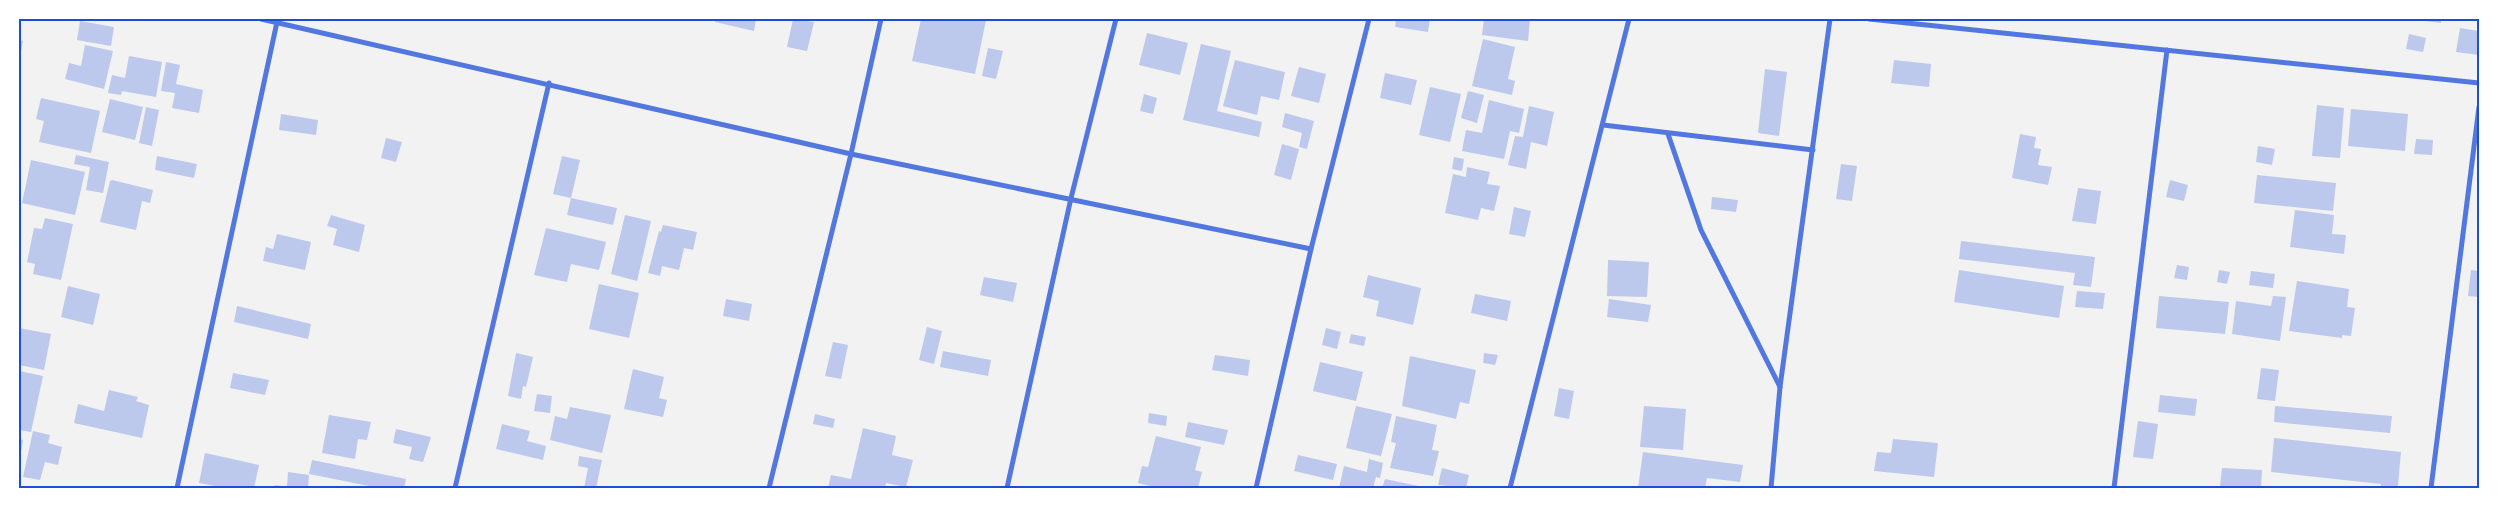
<svg xmlns="http://www.w3.org/2000/svg" width="2498" height="507" viewBox="0 0 2498 507" font-family="'Alegreya Sans',sans-serif">
<style>
.building{fill:#bdc9ec}
.lines{fill:none;stroke-linecap:round;stroke-linejoin:round}
.minor{stroke:#5277de;stroke-width:5}
.neatline{fill:none;stroke:#1d4ed8;stroke-width:2}
</style>
<rect width="100%" height="100%" fill="#f2f2f2"/>
<g class="building">
<path d="M716,19H756L754,31L715,22Z"/>
<path d="M793,19L814,22L807,51L787,47Z"/>
<path d="M921,19L986,20L975,74L912,61Z"/>
<path d="M1396,19H1430L1428,32L1395,27Z"/>
<path d="M1484,19H1530L1528,41L1482,35Z"/>
<path d="M2408,19H2441V23Z"/>
<path d="M80,21L114,27L111,46L77,40Z"/>
<path d="M2460,28L2479,31V55L2456,52Z"/>
<path d="M1147,33L1188,43L1180,75L1139,65Z"/>
<path d="M2409,34L2426,38L2423,52L2406,49Z"/>
<path d="M1483,39L1515,47L1508,79L1515,81L1512,95L1472,86Z"/>
<path d="M19,40L23,41L20,57H19Z"/>
<path d="M1201,44L1231,51L1217,111L1262,122L1259,137L1183,120Z"/>
<path d="M85,45L113,51L104,89L65,79L69,63L81,66Z"/>
<path d="M988,48L1003,51L996,79L982,76Z"/>
<path d="M129,56L162,62L156,97L122,91L121,95L108,93L112,75L125,78Z"/>
<path d="M1235,60L1285,72L1279,100L1261,96L1257,115L1223,106Z"/>
<path d="M1894,60L1931,64L1929,87L1891,83Z"/>
<path d="M166,62L180,65L176,84L203,90L199,113L172,108L175,93L161,91Z"/>
<path d="M1299,67L1326,74L1319,103L1291,96Z"/>
<path d="M1765,69L1787,72L1779,136L1758,133Z"/>
<path d="M1385,73L1417,80L1411,105L1380,98Z"/>
<path d="M1430,87L1461,94L1450,142L1419,135Z"/>
<path d="M1468,91L1484,95L1477,123L1461,118Z"/>
<path d="M1144,94L1157,98L1153,114L1140,111Z"/>
<path d="M41,98L100,111L91,153L39,142L44,121L36,119Z"/>
<path d="M110,99L143,107L135,140L102,132Z"/>
<path d="M1489,100L1524,109L1519,133L1510,131L1504,159L1462,151L1466,130L1482,133Z"/>
<path d="M2317,105L2344,108L2340,158L2312,156Z"/>
<path d="M1529,106L1554,112L1547,146L1531,142L1526,169L1508,165L1515,136L1523,137Z"/>
<path d="M146,107L159,110L152,146L139,143Z"/>
<path d="M2351,109L2408,114L2405,151L2348,146Z"/>
<path d="M1285,113L1314,121L1307,149L1299,147L1302,133L1282,127Z"/>
<path d="M281,114L318,120L316,135L279,130Z"/>
<path d="M2020,134L2036,137L2034,148L2041,149L2038,165L2052,167L2048,185L2012,178Z"/>
<path d="M386,138L402,142L396,162L381,158Z"/>
<path d="M2416,139L2433,140L2432,155L2414,154Z"/>
<path d="M1282,144L1299,149L1291,180L1274,175Z"/>
<path d="M2258,146L2275,149L2272,165L2256,162Z"/>
<path d="M76,155L109,162L103,193L86,190L90,167L74,164Z"/>
<path d="M157,156L197,164L194,178L155,170Z"/>
<path d="M562,156L580,160L571,198L553,194Z"/>
<path d="M1454,157L1464,159L1462,171L1452,169Z"/>
<path d="M31,160L85,172L75,215L22,203Z"/>
<path d="M1841,164L1857,166L1852,201L1836,199Z"/>
<path d="M1467,167L1490,172L1487,184L1500,186L1494,211L1481,208L1478,220L1445,213L1453,174L1466,177Z"/>
<path d="M2257,175L2336,183L2333,211L2254,203Z"/>
<path d="M112,180L153,190L150,203L142,201L136,230L100,222L110,181Z"/>
<path d="M2170,180L2188,185L2184,201L2166,197Z"/>
<path d="M2078,188L2101,191L2096,224L2072,221Z"/>
<path d="M1712,197L1738,200L1736,212L1711,209Z"/>
<path d="M571,198L617,208L613,225L567,215Z"/>
<path d="M1514,207L1531,211L1525,237L1509,234Z"/>
<path d="M2295,210L2334,215L2332,234L2346,235L2344,254L2290,247Z"/>
<path d="M331,215L365,225L359,252L333,245L337,229L327,226Z"/>
<path d="M625,215L651,221L637,281L611,274Z"/>
<path d="M45,218L73,224L61,280L33,274L35,264L27,262L34,228L42,229Z"/>
<path d="M663,225L697,232L693,250L684,248L679,270L662,266L660,276L648,273L659,231L661,232Z"/>
<path d="M546,228L606,242L599,270L571,264L567,282L534,275Z"/>
<path d="M277,234L311,242L305,270L263,261L266,247L273,249Z"/>
<path d="M1961,241L2095,257L2091,287L2073,285L2075,273L1959,259Z"/>
<path d="M1608,260L1649,262L1647,297L1607,296Z"/>
<path d="M2177,265L2189,267L2187,280L2174,278Z"/>
<path d="M1959,270L2064,286L2059,318L1954,302Z"/>
<path d="M2219,270L2230,272L2227,284L2217,282Z"/>
<path d="M2471,270L2479,271V297L2468,296Z"/>
<path d="M2251,271L2275,274L2273,288L2249,285Z"/>
<path d="M1368,275L1421,288L1413,325L1376,316L1379,301L1363,297Z"/>
<path d="M984,277L1017,283L1013,302L980,295Z"/>
<path d="M2297,281L2349,289L2347,307L2355,308L2351,336L2342,335V338L2289,331Z"/>
<path d="M599,284L639,293L629,338L589,329Z"/>
<path d="M68,286L100,294L93,325L61,317Z"/>
<path d="M2077,291L2105,293L2103,309L2075,307Z"/>
<path d="M1475,294L1511,301L1507,321L1471,313Z"/>
<path d="M2159,296L2229,302L2225,334L2156,328Z"/>
<path d="M2273,296L2286,297L2280,341L2232,334L2236,301L2271,306Z"/>
<path d="M726,299L752,304L749,321L723,316Z"/>
<path d="M1609,299L1651,305L1648,322L1607,317Z"/>
<path d="M237,306L311,324L308,339L234,322Z"/>
<path d="M927,327L942,331L934,364L919,360Z"/>
<path d="M19,328L51,334L44,370L19,365Z"/>
<path d="M1326,328L1341,332L1337,349L1322,345Z"/>
<path d="M1351,334L1366,337L1364,346L1349,343Z"/>
<path d="M833,342L848,345L841,379L825,376Z"/>
<path d="M943,351L991,360L988,376L940,367Z"/>
<path d="M516,353L533,357L526,387L523,386L521,399L508,396Z"/>
<path d="M1484,353L1498,355L1495,365L1483,363Z"/>
<path d="M1215,355L1250,360L1248,376L1212,370Z"/>
<path d="M1410,356L1476,370L1469,404L1460,402L1456,419L1402,406Z"/>
<path d="M1320,362L1363,372L1356,401L1313,391Z"/>
<path d="M2261,368L2279,370L2275,401L2257,399Z"/>
<path d="M633,369L664,377L659,398L667,400L663,417L624,409Z"/>
<path d="M19,371L43,376L31,432L19,430Z"/>
<path d="M233,373L269,380L265,395L230,388Z"/>
<path d="M1559,388L1574,391L1569,419L1554,416Z"/>
<path d="M109,390L138,397L136,401L149,405L142,438L74,423L78,404L104,411Z"/>
<path d="M537,394L552,396L550,413L534,411Z"/>
<path d="M2160,395L2197,399L2195,416L2158,412Z"/>
<path d="M1356,406L1392,414L1381,456L1346,448Z"/>
<path d="M1644,406L1686,409L1683,450L1640,447Z"/>
<path d="M2275,406L2392,416L2390,433L2274,422Z"/>
<path d="M570,407L611,415L602,453L550,440L555,416L567,419Z"/>
<path d="M1149,413L1167,416L1166,426L1148,423Z"/>
<path d="M815,414L835,419L833,428L813,424Z"/>
<path d="M329,415L371,422L367,440L358,439L355,459L322,453Z"/>
<path d="M1396,416L1437,425L1432,450L1439,451L1433,476L1390,468L1396,443L1391,442Z"/>
<path d="M2138,421L2158,424L2153,459L2133,457Z"/>
<path d="M1188,422L1228,430L1224,445L1185,437Z"/>
<path d="M502,424L530,431L527,441L546,446L543,460L496,449Z"/>
<path d="M863,428L896,436L892,455L913,460L906,487L886,483L885,488H828L831,475L851,479Z"/>
<path d="M396,429L431,437L423,462L409,459L412,447L393,443Z"/>
<path d="M33,431L50,435L48,443L62,447L58,465L45,462L40,480L23,477Z"/>
<path d="M1156,436L1201,447L1195,470L1202,472L1198,488H1158L1138,483L1142,466L1148,467Z"/>
<path d="M2274,438L2401,452L2398,485L2396,488H2381V484L2271,472Z"/>
<path d="M19,439L23,440L20,458H19Z"/>
<path d="M1893,439L1938,443L1934,477L1874,471L1877,452L1891,453Z"/>
<path d="M1643,452L1743,465L1740,482L1707,478L1705,488H1638Z"/>
<path d="M205,453L259,465L254,488H225L199,483Z"/>
<path d="M1298,455L1337,464L1333,480L1294,471Z"/>
<path d="M579,456L602,460L596,488H584L588,468L578,466Z"/>
<path d="M1369,459L1383,463L1380,478L1376,477L1373,488H1339L1344,466L1367,472Z"/>
<path d="M312,460L406,479L404,488H379L309,474Z"/>
<path d="M1442,468L1469,475L1466,488L1438,485Z"/>
<path d="M2222,468L2262,470L2261,488L2220,486Z"/>
<path d="M288,472L309,475L308,488H274L275,485L287,487Z"/>
<path d="M1385,479L1423,487V488H1382Z"/>
</g>
<g class="lines">
<g class="minor">
<path d="M261,19L851,154L1311,249"/>
<path d="M1869,19L2479,83"/>
<path d="M1603,125L1813,150"/>
<path d="M1668,134L1701,230L1780,387"/>
<path d="M177,488L277,22"/>
<path d="M455,488L549,83"/>
<path d="M769,488L851,154L881,19"/>
<path d="M1007,488L1071,198L1116,19"/>
<path d="M1256,488L1311,249L1369,19"/>
<path d="M1510,488L1629,19"/>
<path d="M1771,488L1780,387L1830,19"/>
<path d="M2114,488L2167,50"/>
<path d="M2431,488L2479,107"/>
</g>
</g>
<rect width="2498" height="507" fill="none" stroke="#ffffff" stroke-width="40"/>
<rect x="20" y="20" width="2458" height="467" class="neatline"/>
</svg>
